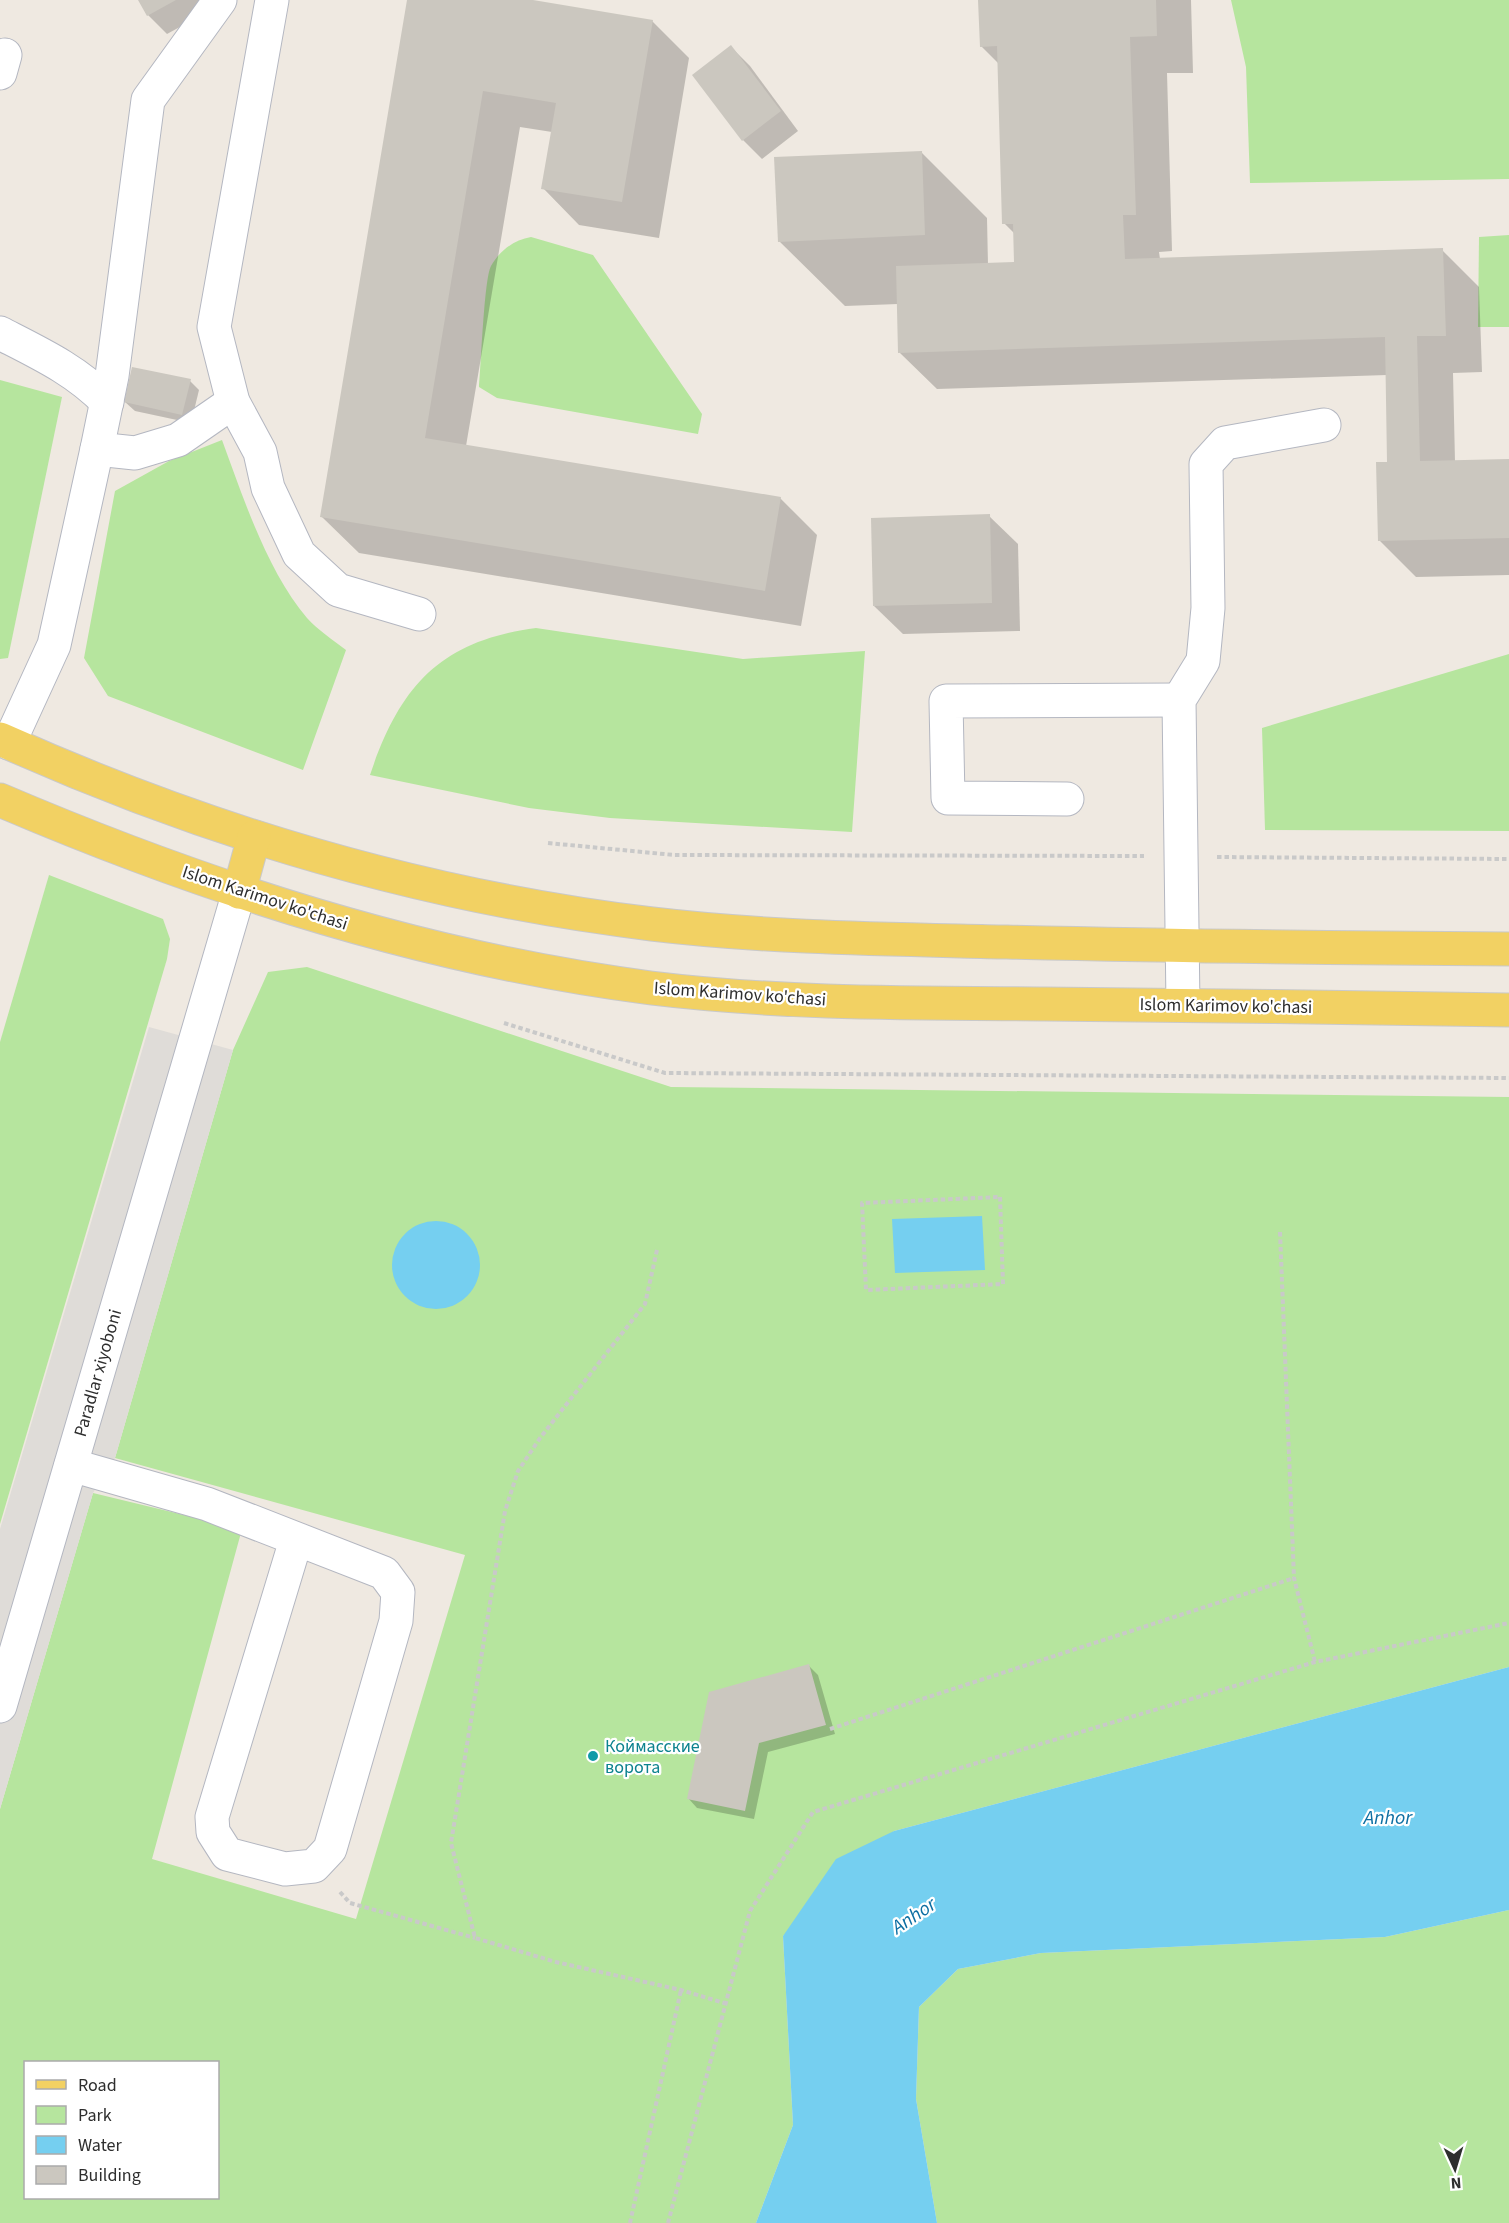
<svg xmlns="http://www.w3.org/2000/svg" width="1509" height="2223" viewBox="0 0 1509 2223" font-family="'Source Sans 3',sans-serif">
<style>
.green{fill:#b6e59e;fill-rule:evenodd}
.plaza{fill:#dfdcd8}
.water{fill:#75cff0}
.shadow{fill:#0003}
.building{fill:#cbc7bf}
.lines{fill:none;stroke-linecap:round;stroke-linejoin:round}
.minor-casing{stroke:#b4b7c1;stroke-width:35}
.major-casing{stroke:#c9c9c9;stroke-width:35}
.path{stroke:#c9c9c9;stroke-width:4;stroke-dasharray:4.5 3;stroke-linecap:butt}
.minor{stroke:#fff;stroke-width:33}
.major{stroke:#f2d163;stroke-width:33}
.culture-dot{fill:#0f9aa8;stroke:#fff;stroke-width:2}
.labels{text-anchor:middle;dominant-baseline:central;stroke-width:4.5;stroke-linejoin:round;paint-order:stroke}
.street-label{font-size:18px;fill:#2e2e2e;stroke:#fff}
.culture-label{font-size:18px;fill:#0d838f;stroke:#fff;text-anchor:start}
.water-label{font-size:20px;font-style:italic;fill:#0d6fa3;stroke:#fff}
</style>
<rect width="100%" height="100%" fill="#efe9e1"/>
<g class="green">
<path d="M1231,0H1509V179L1250,183L1246,67Z"/>
<path d="M1509,235V327H1478L1479,237Z"/>
<path d="M531,237L593,255L702,414L698,434L497,398L479,387C481,367 484,279 491,266C500,250 514,240 531,237Z"/>
<path d="M0,380L62,397L8,658L0,659Z"/>
<path d="M222,440C243,497 267,571 307,618C318,630 333,640 346,650L303,770L108,696L84,658L115,491L169,461Z"/>
<path d="M536,628L743,659L865,651L852,832L610,818L529,808L370,775C400,686 440,641 536,628Z"/>
<path d="M1509,654V831L1265,830L1262,728Z"/>
<path d="M49,875L163,919L170,939L167,959L0,1524V1042Z"/>
<path d="M307,967L671,1087L1509,1097V1667L894,1831L783,1936L793,2125L756,2223H0V1809L93,1493L242,1529L152,1859L356,1919L465,1555L115,1458L233,1050L268,972ZM26,2062H218V2198H26Z"/>
<path d="M1509,1910V2223H937L916,2099L919,2007L958,1969L1041,1953L1385,1937Z"/>
</g>
<path class="plaza" d="M149,1027L233,1050L115,1458L93,1493L0,1809V1529Z"/>
<g class="water">
<path d="M982,1216L985,1270L895,1273L892,1219Z"/>
<circle cx="436" cy="1265" r="44"/>
<path d="M1509,1667V1910L1385,1937L1041,1953L958,1969L919,2007L916,2099L937,2223H756L793,2125L783,1936L836,1859L894,1831Z"/>
</g>
<g class="shadow">
<path d="M140,0H229L167,34L148,15Z"/>
<path d="M408,0H524L652,21L689,58L659,238L579,225L543,188L552,132L520,127L466,446L780,498L817,535L801,626L359,553L322,517Z"/>
<path d="M980,0H1191L1193,73H1167L1172,251L1159,252L1160,259L1442,250L1479,287L1482,372L1453,373L1455,462L1509,460V575L1416,577L1380,541L1389,463L1387,375L937,389L900,353L898,304L845,306L779,241L921,152L987,218L988,265L1016,263L1015,234L1004,223L999,64L981,46Z"/>
<path d="M731,47L750,66L798,131L762,159L743,140Z"/>
<path d="M190,381L199,390L191,423L135,411L125,402Z"/>
<path d="M989,516L1018,544L1020,631L903,634L874,606Z"/>
<path d="M809,1666L818,1675L835,1734L768,1752L754,1819L697,1808L688,1798Z"/>
</g>
<g class="building">
<path d="M138,0H176L147,16Z"/>
<path d="M407,0H533L653,20L622,202L541,189L556,103L483,91L425,438L781,497L765,591L320,517Z"/>
<path d="M978,0H1156L1157,36L1130,37L1136,215H1123L1125,259L1443,248L1446,336H1417L1420,461L1509,459V538L1378,541L1376,462H1387L1385,337L898,353L896,266L1014,262L1013,224H1002L997,46L980,47Z"/>
<path d="M731,45L781,111L742,141L692,75Z"/>
<path d="M922,151L925,235L778,242L774,157Z"/>
<path d="M132,367L191,379L182,415L124,402Z"/>
<path d="M990,514L992,603L873,606L871,518Z"/>
<path d="M809,1664L826,1725L759,1743L745,1811L687,1799L709,1692Z"/>
</g>
<g class="lines">
<g class="minor-casing">
<g id="minor">
<path d="M272,0L214,327L233,402L260,452L268,488L299,554L338,590L419,614"/>
<path d="M0,73L5,55"/>
<path d="M0,333C39,353 76,370 107,402"/>
<path d="M97,449L135,453L178,440L233,402"/>
<path d="M9,743L54,645L97,449L112,376L148,100L220,0"/>
<path d="M1067,799L948,798L946,701L1179,700"/>
<path d="M1183,1005L1179,700L1203,661L1208,608L1206,464L1225,443L1324,425"/>
<path d="M71,1465L207,1504L384,1573L398,1592L396,1621L330,1849L314,1866L285,1869L227,1854L213,1832L212,1817L296,1540"/>
<path d="M0,1706L239,892"/>
</g>
</g>
<g class="major-casing">
<g id="major">
<path d="M0,739C207,832 427,897 652,924C770,938 888,939 1007,942C1174,946 1342,948 1509,949"/>
<path d="M0,800C208,889 426,959 651,988C782,1004 914,1003 1045,1004C1200,1005 1354,1008 1509,1010"/>
<path d="M239,892L254,837"/>
</g>
</g>
<g class="path">
<path d="M548,843L674,855L1144,856"/>
<path d="M1217,857L1509,859"/>
<path d="M504,1023L665,1073L1509,1078"/>
<path d="M1000,1197L1003,1284L866,1290L862,1203Z"/>
<path d="M1280,1232L1294,1578L1315,1662"/>
<path d="M657,1250L645,1304L540,1438L518,1471L505,1511L451,1843L475,1938L556,1962L681,1990L724,2003"/>
<path d="M830,1729L1294,1578"/>
<path d="M340,1892L350,1903L475,1938"/>
<path d="M630,2223L681,1990"/>
<path d="M668,2223L750,1911L813,1812L1315,1662L1509,1623"/>
</g>
<use href="#minor" class="minor"/>
<use href="#major" class="major"/>
</g>
<circle class="culture-dot" cx="593" cy="1756" r="6"/>
<g class="labels">
<g class="street-label">
<text transform="translate(265 898) rotate(18)">Islom Karimov ko'chasi</text>
<text transform="translate(740 994) rotate(4)">Islom Karimov ko'chasi</text>
<text transform="translate(1226 1006) rotate(1)">Islom Karimov ko'chasi</text>
<text transform="translate(98 1373) rotate(-74)">Paradlar xiyoboni</text>
</g>
<g class="culture-label">
<text x="605" y="1746">Коймасские<tspan x="605" dy="21">ворота</tspan></text>
</g>
<g class="water-label">
<text x="1388" y="1818">Anhor</text>
<text transform="translate(914 1916) rotate(-34)">Anhor</text>
</g>
</g>
<rect x="24" y="2061" width="195" height="138" fill="#ffffff" stroke="#ababab" stroke-width="1.5"/>
<rect x="36" y="2080" width="30" height="9" fill="#f2d163" stroke="#ababab" stroke-width="1.5"/>
<text x="78" y="2091" font-size="18" fill="#2e2e2e">Road</text>
<rect x="36" y="2106" width="30" height="18" fill="#b6e59e" stroke="#ababab" stroke-width="1.5"/>
<text x="78" y="2121" font-size="18" fill="#2e2e2e">Park</text>
<rect x="36" y="2136" width="30" height="18" fill="#75cff0" stroke="#ababab" stroke-width="1.5"/>
<text x="78" y="2151" font-size="18" fill="#2e2e2e">Water</text>
<rect x="36" y="2166" width="30" height="18" fill="#cbc7bf" stroke="#ababab" stroke-width="1.5"/>
<text x="78" y="2181" font-size="18" fill="#2e2e2e">Building</text>
<g transform="translate(1455 2169) rotate(176)" stroke="#ffffff" stroke-width="4.5" paint-order="stroke">
<path d="M0-4.5L10 22L0 15L-10 22Z" fill="#2e2e2e"/>
<text y="-9" font-size="16" font-weight="bold" text-anchor="middle" fill="#2e2e2e">N</text>
</g>
</svg>
